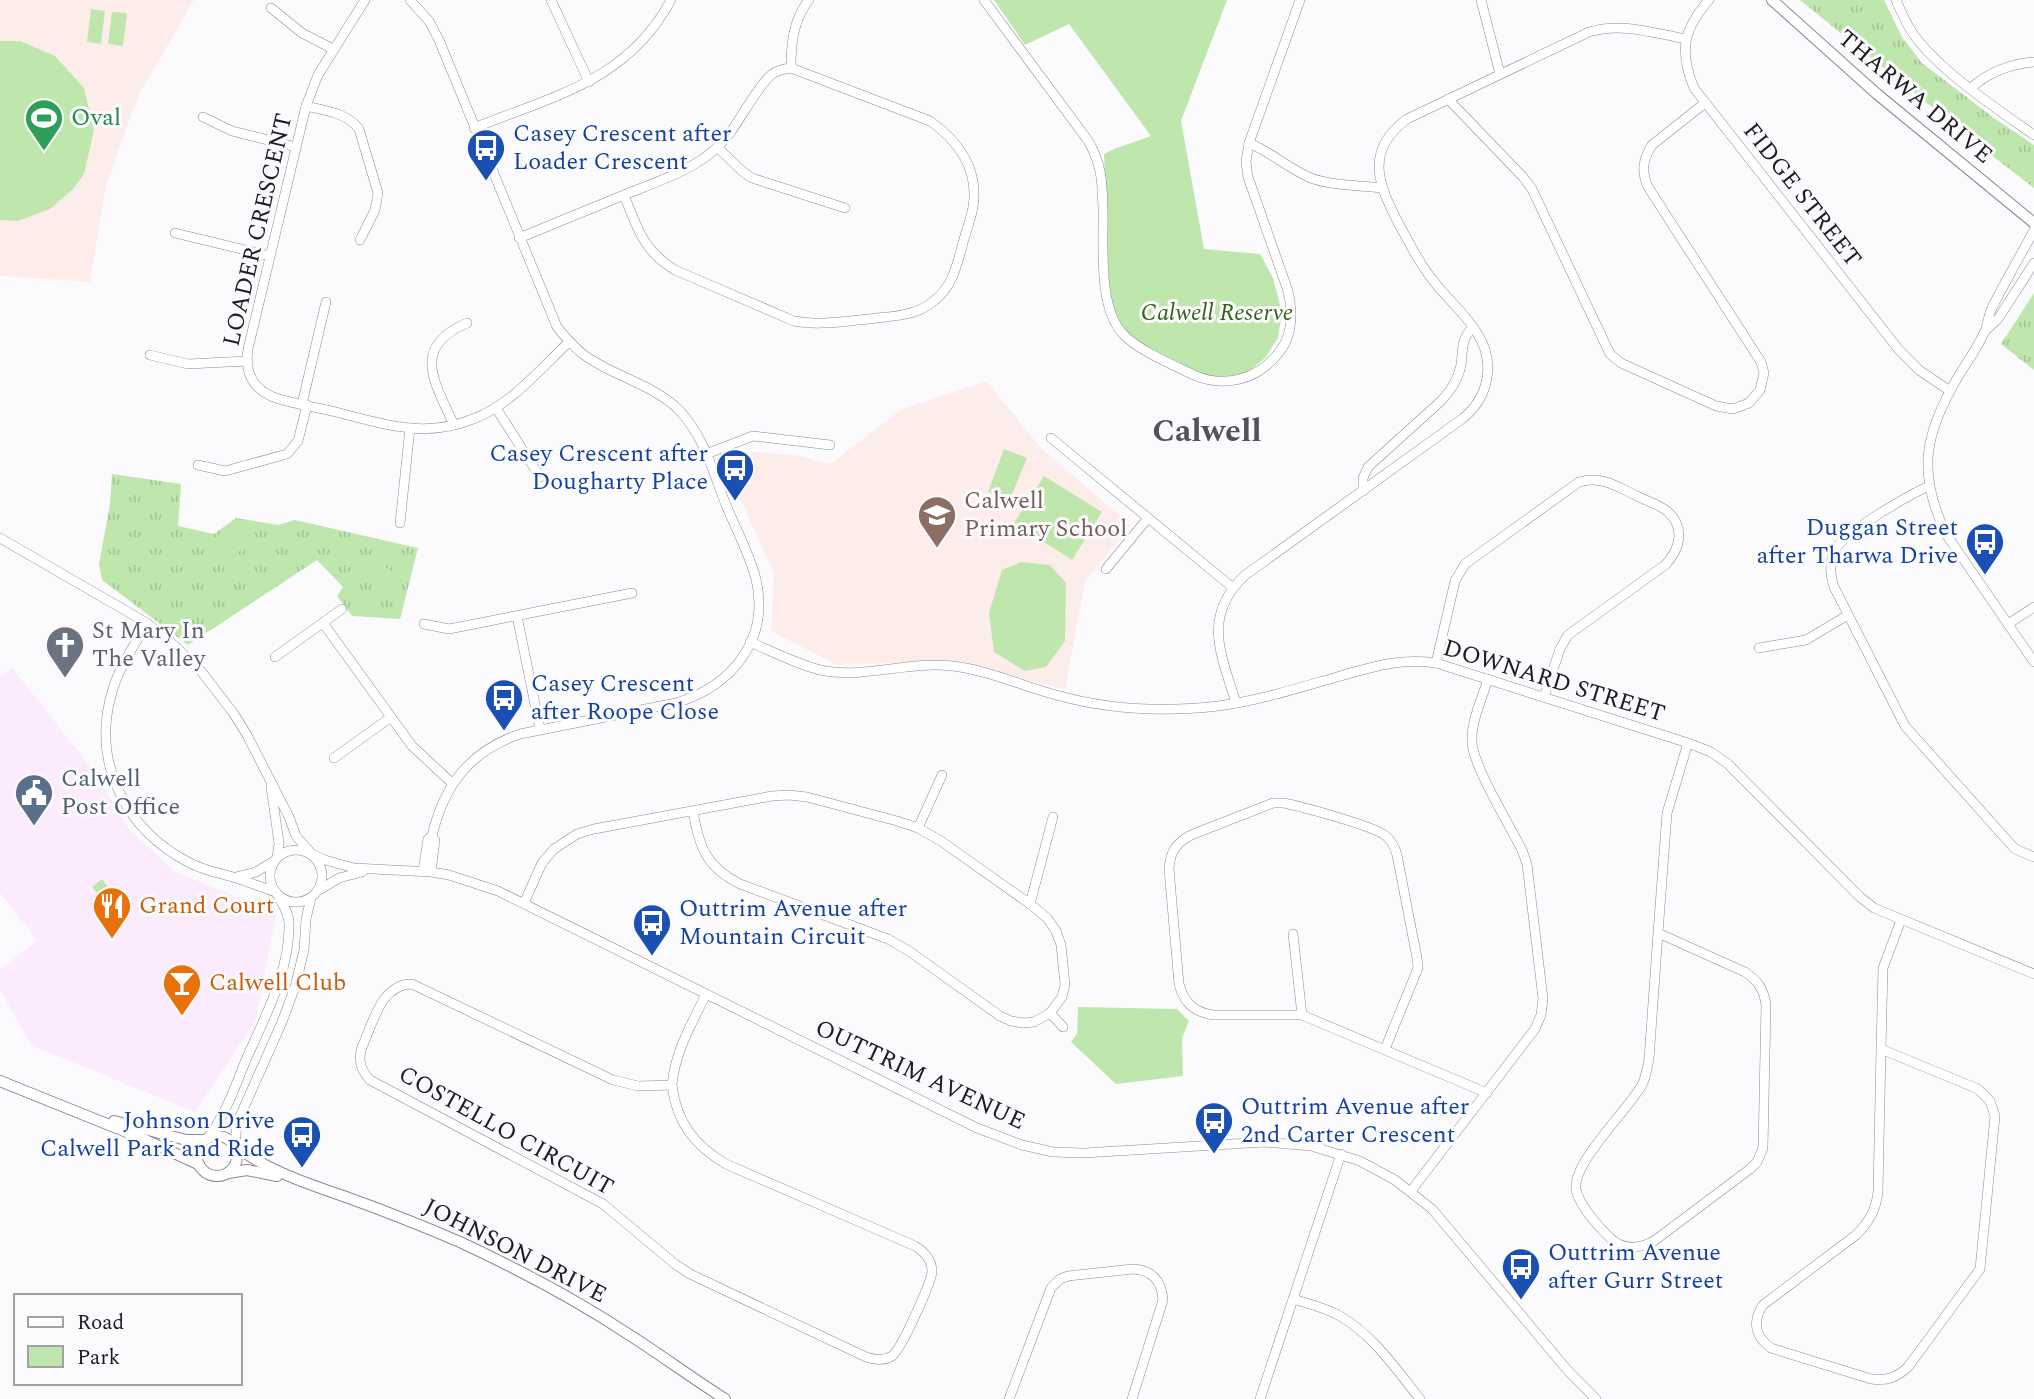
<svg xmlns="http://www.w3.org/2000/svg" width="2034" height="1399" viewBox="0 0 2034 1399" font-family="Spectral,serif">
<style>
.commercial{fill:#fcebfd}
.education{fill:#fdedea}
.grass{fill:url(#grass-tufts)}
.park{fill:#bfe7ad}
.lines{fill:none;stroke-linecap:round;stroke-linejoin:round}
.minor-casing{stroke:#8b8a96;stroke-width:10}
.major-casing{stroke:#8b8a96;stroke-width:12}
.minor{stroke:#fff;stroke-width:9}
.major{stroke:#fff;stroke-width:10}
.labels{text-anchor:middle;dominant-baseline:central;stroke-width:6;stroke-linejoin:round;paint-order:stroke}
.street-label{font-size:24px;fill:#1d1c21;stroke:#fbfbfd}
.leisure-label{font-size:24px;fill:#27864d;stroke:#fbfbfd;text-anchor:start}
.transit-label{font-size:24px;fill:#164399;stroke:#fbfbfd;text-anchor:start}
.park-label{font-size:24px;font-style:italic;fill:#346219;stroke:#fbfbfd}
.education-label{font-size:24px;fill:#785e54;stroke:#fbfbfd;text-anchor:start}
.worship-label{font-size:24px;fill:#5b616d;stroke:#fbfbfd;text-anchor:start}
.service-label{font-size:24px;fill:#4e5e75;stroke:#fbfbfd;text-anchor:start}
.food-label{font-size:24px;fill:#c56008;stroke:#fbfbfd;text-anchor:start}
.district-label{font-size:32px;font-weight:bold;fill:#52515c;stroke:#fbfbfd}
</style>
<defs>
<pattern id="grass-tufts" width="24" height="20" patternUnits="userSpaceOnUse" patternTransform="scale(1.75)"><rect width="24" height="20" fill="#bfe7ad"/><path d="M3 7l-1-3M5 7V3M7 7l1-3M15 17l-1-3M17 17v-4M19 17l1-3" fill="none" stroke="#a4c695"/></pattern>
</defs>
<rect width="100%" height="100%" fill="#fbfbfd"/>
<path class="commercial" d="M12,668L94,771L129,829L174,871L276,913L256,1020L195,1112L32,1046L0,990V970L37,940L0,893V677Z"/>
<g class="education">
<path d="M0,0H194L138,96L106,186L90,282L0,276Z"/>
<path d="M986,381L1041,448L1131,525L1085,582L1065,689L949,661L837,665L771,631L774,573L725,466L756,452L795,455L830,464L902,409Z"/>
</g>
<g class="grass">
<path d="M1800,0H1884L1902,37L1922,63L1994,118L2034,145V188L1981,147Z"/>
<path d="M2034,293V370L2001,344Z"/>
<path d="M112,474L181,484L178,526L214,534L236,518L278,525L295,520L418,548L400,619L352,616L337,596L343,587L317,560L188,645L102,580L99,564L110,504Z"/>
</g>
<g class="park">
<path d="M994,0H1227L1181,121L1204,249L1260,254L1273,278L1282,312L1278,338L1265,358L1247,373L1221,379L1197,373L1130,338L1110,307L1104,154L1114,149L1151,136L1069,24L1025,45Z"/>
<path d="M91,9L105,11L101,44L87,42Z"/>
<path d="M112,12L127,13L123,46L108,44Z"/>
<path d="M0,41H20L55,56L84,88L94,130L84,174L74,188L50,209L18,221L0,220Z"/>
<path d="M1004,449L1027,458L1009,501L988,492Z"/>
<path d="M1044,476L1102,512L1072,560L1014,523Z"/>
<path d="M225,530H229L242,545V549L231,558L225,555L213,559L203,544L204,538L209,537L214,539Z"/>
<path d="M1021,562L1050,565L1066,583L1065,641L1046,667L1025,671L994,652L989,613L1002,570Z"/>
<path d="M382,567H385L397,575L398,579L392,588L387,589L377,579V576Z"/>
<path d="M102,879L116,898L106,905L92,887Z"/>
<path d="M1078,1007L1177,1009L1189,1021L1182,1038L1183,1076L1116,1084L1071,1042L1077,1034Z"/>
</g>
<g class="lines">
<g class="minor-casing">
<g id="minor">
<path d="M365,0L318,75L306,106L248,349C246,363 248,379 260,389C263,392 269,395 273,397C293,404 316,407 336,412C360,418 385,426 410,428C431,430 453,427 473,419C511,405 540,369 569,342"/>
<path d="M410,0L429,21L439,40L557,327C566,338 575,349 587,357C616,377 654,385 679,410C704,436 713,472 726,505C736,529 749,553 756,579C770,640 732,686 676,703L520,734C470,751 444,785 432,836L428,839L423,871"/>
<path d="M551,0L589,82"/>
<path d="M984,0L1089,142C1102,166 1102,181 1103,208C1104,245 1097,310 1125,336C1142,352 1173,365 1194,375C1223,388 1256,380 1276,356C1293,338 1293,313 1288,291L1248,177L1246,162L1249,143L1300,0"/>
<path d="M1481,0L1500,74"/>
<path d="M1709,0C1683,29 1679,52 1694,88L1899,350L1919,370L1950,391"/>
<path d="M1896,0C1902,15 1909,30 1920,43C1949,77 1997,109 2034,135"/>
<path d="M271,8L302,33L333,49"/>
<path d="M791,68C791,44 793,20 809,0"/>
<path d="M1971,88C1989,72 2009,64 2034,62"/>
<path d="M1448,99L1523,177L1532,189L1610,354L1621,363L1716,406L1733,409L1749,403L1760,390L1764,373L1761,362L1648,187C1641,171 1643,159 1652,145L1705,103"/>
<path d="M306,106C325,111 346,112 359,129L378,193L375,210L360,240"/>
<path d="M203,117L232,131L296,147"/>
<path d="M474,128C553,96 628,81 671,0"/>
<path d="M1249,143C1271,152 1289,169 1311,178C1332,186 1359,185 1381,188"/>
<path d="M718,148L742,171L752,178L845,208"/>
<path d="M2034,230C2020,257 2004,283 1991,310C1988,317 1988,324 1985,331C1978,347 1967,362 1958,377C1924,434 1917,473 1946,534L2034,662"/>
<path d="M175,233L270,256"/>
<path d="M519,238L624,195C637,227 643,251 675,270L794,321C819,326 844,321 869,319C881,317 894,317 906,314C917,312 927,307 935,300C953,286 957,264 963,243C966,231 971,219 973,207C979,170 959,141 930,121L791,68C783,69 777,70 771,75C758,86 741,118 730,133C704,168 663,179 624,195"/>
<path d="M1986,330L1998,319L2034,263"/>
<path d="M150,355L188,364L247,361"/>
<path d="M302,404L326,302"/>
<path d="M496,408L540,477"/>
<path d="M454,425C435,383 410,347 467,323"/>
<path d="M1051,438L1232,587"/>
<path d="M706,454L753,436L830,445"/>
<path d="M198,465L225,471L287,454L298,441L307,405"/>
<path d="M1929,486C1909,495 1844,532 1835,550C1829,563 1830,574 1834,587L1905,726L2015,849L2034,857"/>
<path d="M1363,491V478L1368,467L1441,401C1451,390 1458,380 1461,365C1463,349 1461,339 1473,327"/>
<path d="M400,523L410,428"/>
<path d="M0,538L147,623L175,646L201,671L234,714L247,735L289,817L296,836L311,853"/>
<path d="M1106,569L1148,518"/>
<path d="M517,616L540,729"/>
<path d="M147,623C135,645 120,665 113,689C90,761 125,830 190,863C205,871 220,873 236,878C249,882 263,888 276,892"/>
<path d="M323,623L412,746L452,783"/>
<path d="M424,624L449,629L632,593"/>
<path d="M2008,624L2034,607"/>
<path d="M750,642C774,652 800,666 825,671C866,678 910,661 952,666C989,670 1024,687 1060,696C1111,710 1165,712 1218,706C1258,701 1298,688 1337,677C1372,667 1399,658 1436,663L1688,743L1711,752L1728,764L1860,897L1874,908L2034,974"/>
<path d="M1759,648L1806,640L1848,615"/>
<path d="M275,657L342,609"/>
<path d="M1436,663L1455,581L1465,564L1579,482C1601,475 1618,487 1637,496C1647,501 1658,504 1667,511C1686,527 1680,550 1665,565L1568,635L1560,649L1544,697"/>
<path d="M1236,703C1221,654 1202,617 1244,576L1462,419C1489,398 1496,362 1477,333C1465,313 1446,298 1432,279C1419,263 1411,246 1401,228C1380,188 1362,152 1407,119L1589,32C1622,22 1653,33 1686,39"/>
<path d="M334,758L391,717"/>
<path d="M271,787L279,843L277,858"/>
<path d="M918,828L942,775"/>
<circle cx="296" cy="876" r="26"/>
<path d="M311,854L325,860L354,868L431,872L449,875L498,891L977,1128L1022,1145L1053,1152L1084,1153L1265,1142L1311,1146L1360,1161L1395,1180L1432,1209L1569,1372L1596,1399"/>
<path d="M431,872L435,840L432,836"/>
<path d="M236,877L256,872L274,861"/>
<path d="M321,889L339,878L362,872"/>
<path d="M524,903L542,863L554,849L577,834L594,829L772,796L789,795L807,797L897,821L918,828L941,841L1030,904L1047,918L1056,931L1061,945L1065,985L1062,997L1050,1013L1034,1022L1023,1023L1011,1021L1000,1016L909,951L888,939L740,884C706,867 699,847 693,811"/>
<path d="M1030,904L1053,817"/>
<path d="M1658,933L1649,1059C1647,1069 1646,1077 1642,1085C1627,1111 1573,1162 1576,1189C1578,1204 1599,1227 1610,1238C1623,1250 1639,1249 1654,1241L1750,1169L1757,1162L1763,1148L1766,1004C1763,988 1758,981 1745,972L1658,933L1667,813L1688,743"/>
<path d="M1293,934L1302,1015"/>
<path d="M1050,1013L1063,1027"/>
<path d="M1385,1049L1418,968L1417,958L1397,855C1395,848 1392,841 1386,836C1374,826 1303,807 1284,803H1273L1191,835C1176,843 1170,852 1169,869L1179,984C1184,1003 1194,1012 1213,1015H1302L1487,1093"/>
<path d="M1881,1049L1878,1192C1876,1210 1869,1222 1856,1235L1763,1305C1752,1321 1755,1337 1771,1348L1871,1379C1887,1381 1896,1378 1908,1367L1980,1269L1995,1116L1990,1101L1978,1089L1881,1049L1883,968L1901,920"/>
<path d="M672,1085C676,1122 695,1146 726,1164L915,1246C925,1252 932,1260 932,1272C931,1283 901,1350 892,1356C884,1361 875,1360 866,1357L690,1274L675,1264L603,1204L370,1080C360,1070 358,1060 362,1047C373,1023 381,984 412,984L613,1080L638,1086L672,1085C675,1051 692,1024 706,994"/>
<path d="M208,1137C226,1115 235,1086 246,1060C265,1016 290,972 289,923C289,913 282,903 277,894"/>
<path d="M235,1145L237,1123L282,1022L295,987L304,950L306,919L311,898"/>
<path d="M1411,1191L1535,1029L1541,1015L1543,999L1527,864L1522,850C1510,826 1473,766 1472,742C1471,721 1482,699 1488,679"/>
<path d="M1293,1299C1309,1304 1326,1308 1340,1316C1374,1336 1396,1369 1420,1399"/>
<path d="M1009,1399L1051,1288L1060,1279L1068,1276L1133,1269C1152,1270 1162,1281 1163,1300L1132,1399"/>
<path d="M1260,1399L1341,1154"/>
</g>
</g>
<g class="major-casing">
<g id="major">
<path d="M1772,0L1877,94L2034,223"/>
<path d="M0,1081L139,1137L198,1164"/>
<path d="M114,1121L186,1140H204"/>
<circle cx="217" cy="1156" r="20"/>
<path d="M236,1147C269,1171 308,1184 346,1197C385,1211 423,1226 460,1242C518,1269 575,1299 628,1334C661,1355 692,1378 725,1399"/>
<path d="M228,1173L247,1170L277,1176"/>
</g>
</g>
<use href="#minor" class="minor"/>
<use href="#major" class="major"/>
</g>
<defs>
<g id="stadium-pin" transform="scale(2.0125)"><path d="M0 17L-7.5 6A9.5 9.5 0 1 1 7.5 6Z" fill="#2e9e5b" stroke="#fbfbfd"/><path d="M0-5a6.5 5 0 1 0 0 10a6.5 5 0 1 0 0-10ZM-3.5-1.8h7v3.6h-7Z" fill="#fff"/></g>
<g id="bus-pin" transform="scale(2.0125)"><path d="M0 17L-7.5 6A9.5 9.5 0 1 1 7.5 6Z" fill="#1a4fb4" stroke="#fbfbfd"/><path d="M-5-6H5V4H4V6H2V4H-2V6H-4V4H-5ZM-3.5-4V0h7V-4ZM-3.5 1.2v1.5H-2V1.2ZM2 1.2v1.5H3.5V1.2Z" fill="#fff"/></g>
<g id="school-pin" transform="scale(2.0125)"><path d="M0 17L-7.5 6A9.5 9.5 0 1 1 7.5 6Z" fill="#8d6e63" stroke="#fbfbfd"/><path d="M0-5L7-2L0 1L-7-2ZM-4 1L0 2.5L4 1V4Q0 6-4 4Z" fill="#fff"/></g>
<g id="church-pin" transform="scale(2.0125)"><path d="M0 17L-7.5 6A9.5 9.5 0 1 1 7.5 6Z" fill="#6b7280" stroke="#fbfbfd"/><path d="M-1.2-6h2.4v3.5h3.3v2.4h-3.3V6h-2.4V-.1h-3.3v-2.4h3.3Z" fill="#fff"/></g>
<g id="civic-pin" transform="scale(2.0125)"><path d="M0 17L-7.5 6A9.5 9.5 0 1 1 7.5 6Z" fill="#5c6f8a" stroke="#fbfbfd"/><path d="M-.6-6.5H3V-4.5H.6V-3L4-1V1h2V6H-6V1h2V-1L-.6-3ZM-1.2 2.5V6h2.4V2.5Z" fill="#fff"/></g>
<g id="restaurant-pin" transform="scale(2.0125)"><path d="M0 17L-7.5 6A9.5 9.5 0 1 1 7.5 6Z" fill="#e8710a" stroke="#fbfbfd"/><path d="M-5-6h1v4h1v-4h1v4h1v-4h1v5L-1.5 .5V6h-2V.5L-5-1ZM5-6V6H3V1.5H1.5Q1.5-4 5-6Z" fill="#fff"/></g>
<g id="bar-pin" transform="scale(2.0125)"><path d="M0 17L-7.5 6A9.5 9.5 0 1 1 7.5 6Z" fill="#e8710a" stroke="#fbfbfd"/><path d="M-6-5H6L.8 .8V4.5H3.5V6h-7V4.5H-.8V.8Z" fill="#fff"/></g>
</defs>
<g fill-rule="evenodd">
<use href="#stadium-pin" x="44" y="118"/>
<use href="#bus-pin" x="486" y="148"/>
<use href="#bus-pin" x="735" y="468"/>
<use href="#school-pin" x="937" y="515"/>
<use href="#bus-pin" x="1985" y="542"/>
<use href="#church-pin" x="65" y="645"/>
<use href="#bus-pin" x="504" y="698"/>
<use href="#civic-pin" x="34" y="793"/>
<use href="#restaurant-pin" x="112" y="906"/>
<use href="#bus-pin" x="652" y="923"/>
<use href="#bar-pin" x="182" y="983"/>
<use href="#bus-pin" x="1214" y="1121"/>
<use href="#bus-pin" x="302" y="1135"/>
<use href="#bus-pin" x="1521" y="1267"/>
</g>
<g class="labels">
<g class="street-label">
<text transform="translate(1915 97) rotate(40)">THARWA DRIVE</text>
<text transform="translate(1802 195) rotate(52)">FIDGE STREET</text>
<text transform="translate(258 230) rotate(-77)">LOADER CRESCENT</text>
<text transform="translate(1554 681) rotate(17)">DOWNARD STREET</text>
<text transform="translate(920 1075) rotate(25)">OUTTRIM AVENUE</text>
<text transform="translate(506 1131) rotate(29)">COSTELLO CIRCUIT</text>
<text transform="translate(515 1251) rotate(27)">JOHNSON DRIVE</text>
</g>
<g class="leisure-label">
<text x="71" y="118">Oval</text>
</g>
<g class="transit-label">
<text x="513" y="134">Casey Crescent after<tspan x="513" dy="28">Loader Crescent</tspan></text>
<text x="708" y="454" text-anchor="end">Casey Crescent after<tspan x="708" dy="28">Dougharty Place</tspan></text>
<text x="1958" y="528" text-anchor="end">Duggan Street<tspan x="1958" dy="28">after Tharwa Drive</tspan></text>
<text x="531" y="684">Casey Crescent<tspan x="531" dy="28">after Roope Close</tspan></text>
<text x="679" y="909">Outtrim Avenue after<tspan x="679" dy="28">Mountain Circuit</tspan></text>
<text x="1241" y="1107">Outtrim Avenue after<tspan x="1241" dy="28">2nd Carter Crescent</tspan></text>
<text x="275" y="1121" text-anchor="end">Johnson Drive<tspan x="275" dy="28">Calwell Park and Ride</tspan></text>
<text x="1548" y="1253">Outtrim Avenue<tspan x="1548" dy="28">after Gurr Street</tspan></text>
</g>
<g class="park-label">
<text x="1217" y="313">Calwell Reserve</text>
</g>
<g class="education-label">
<text x="964" y="501">Calwell<tspan x="964" dy="28">Primary School</tspan></text>
</g>
<g class="worship-label">
<text x="92" y="631">St Mary In<tspan x="92" dy="28">The Valley</tspan></text>
</g>
<g class="service-label">
<text x="61" y="779">Calwell<tspan x="61" dy="28">Post Office</tspan></text>
</g>
<g class="food-label">
<text x="139" y="906">Grand Court</text>
<text x="209" y="983">Calwell Club</text>
</g>
<g class="district-label">
<text x="1207" y="431">Calwell</text>
</g>
</g>
<rect x="14" y="1294" width="228" height="91" fill="#fbfbfd" stroke="#a2a2a5" stroke-width="2"/>
<rect x="28" y="1317" width="35" height="10" fill="#ffffff" stroke="#a2a2a5" stroke-width="2"/>
<text x="77" y="1329" font-size="21" fill="#1d1c21">Road</text>
<rect x="28" y="1346" width="35" height="21" fill="#bfe7ad" stroke="#a2a2a5" stroke-width="2"/>
<text x="77" y="1364" font-size="21" fill="#1d1c21">Park</text>
</svg>
